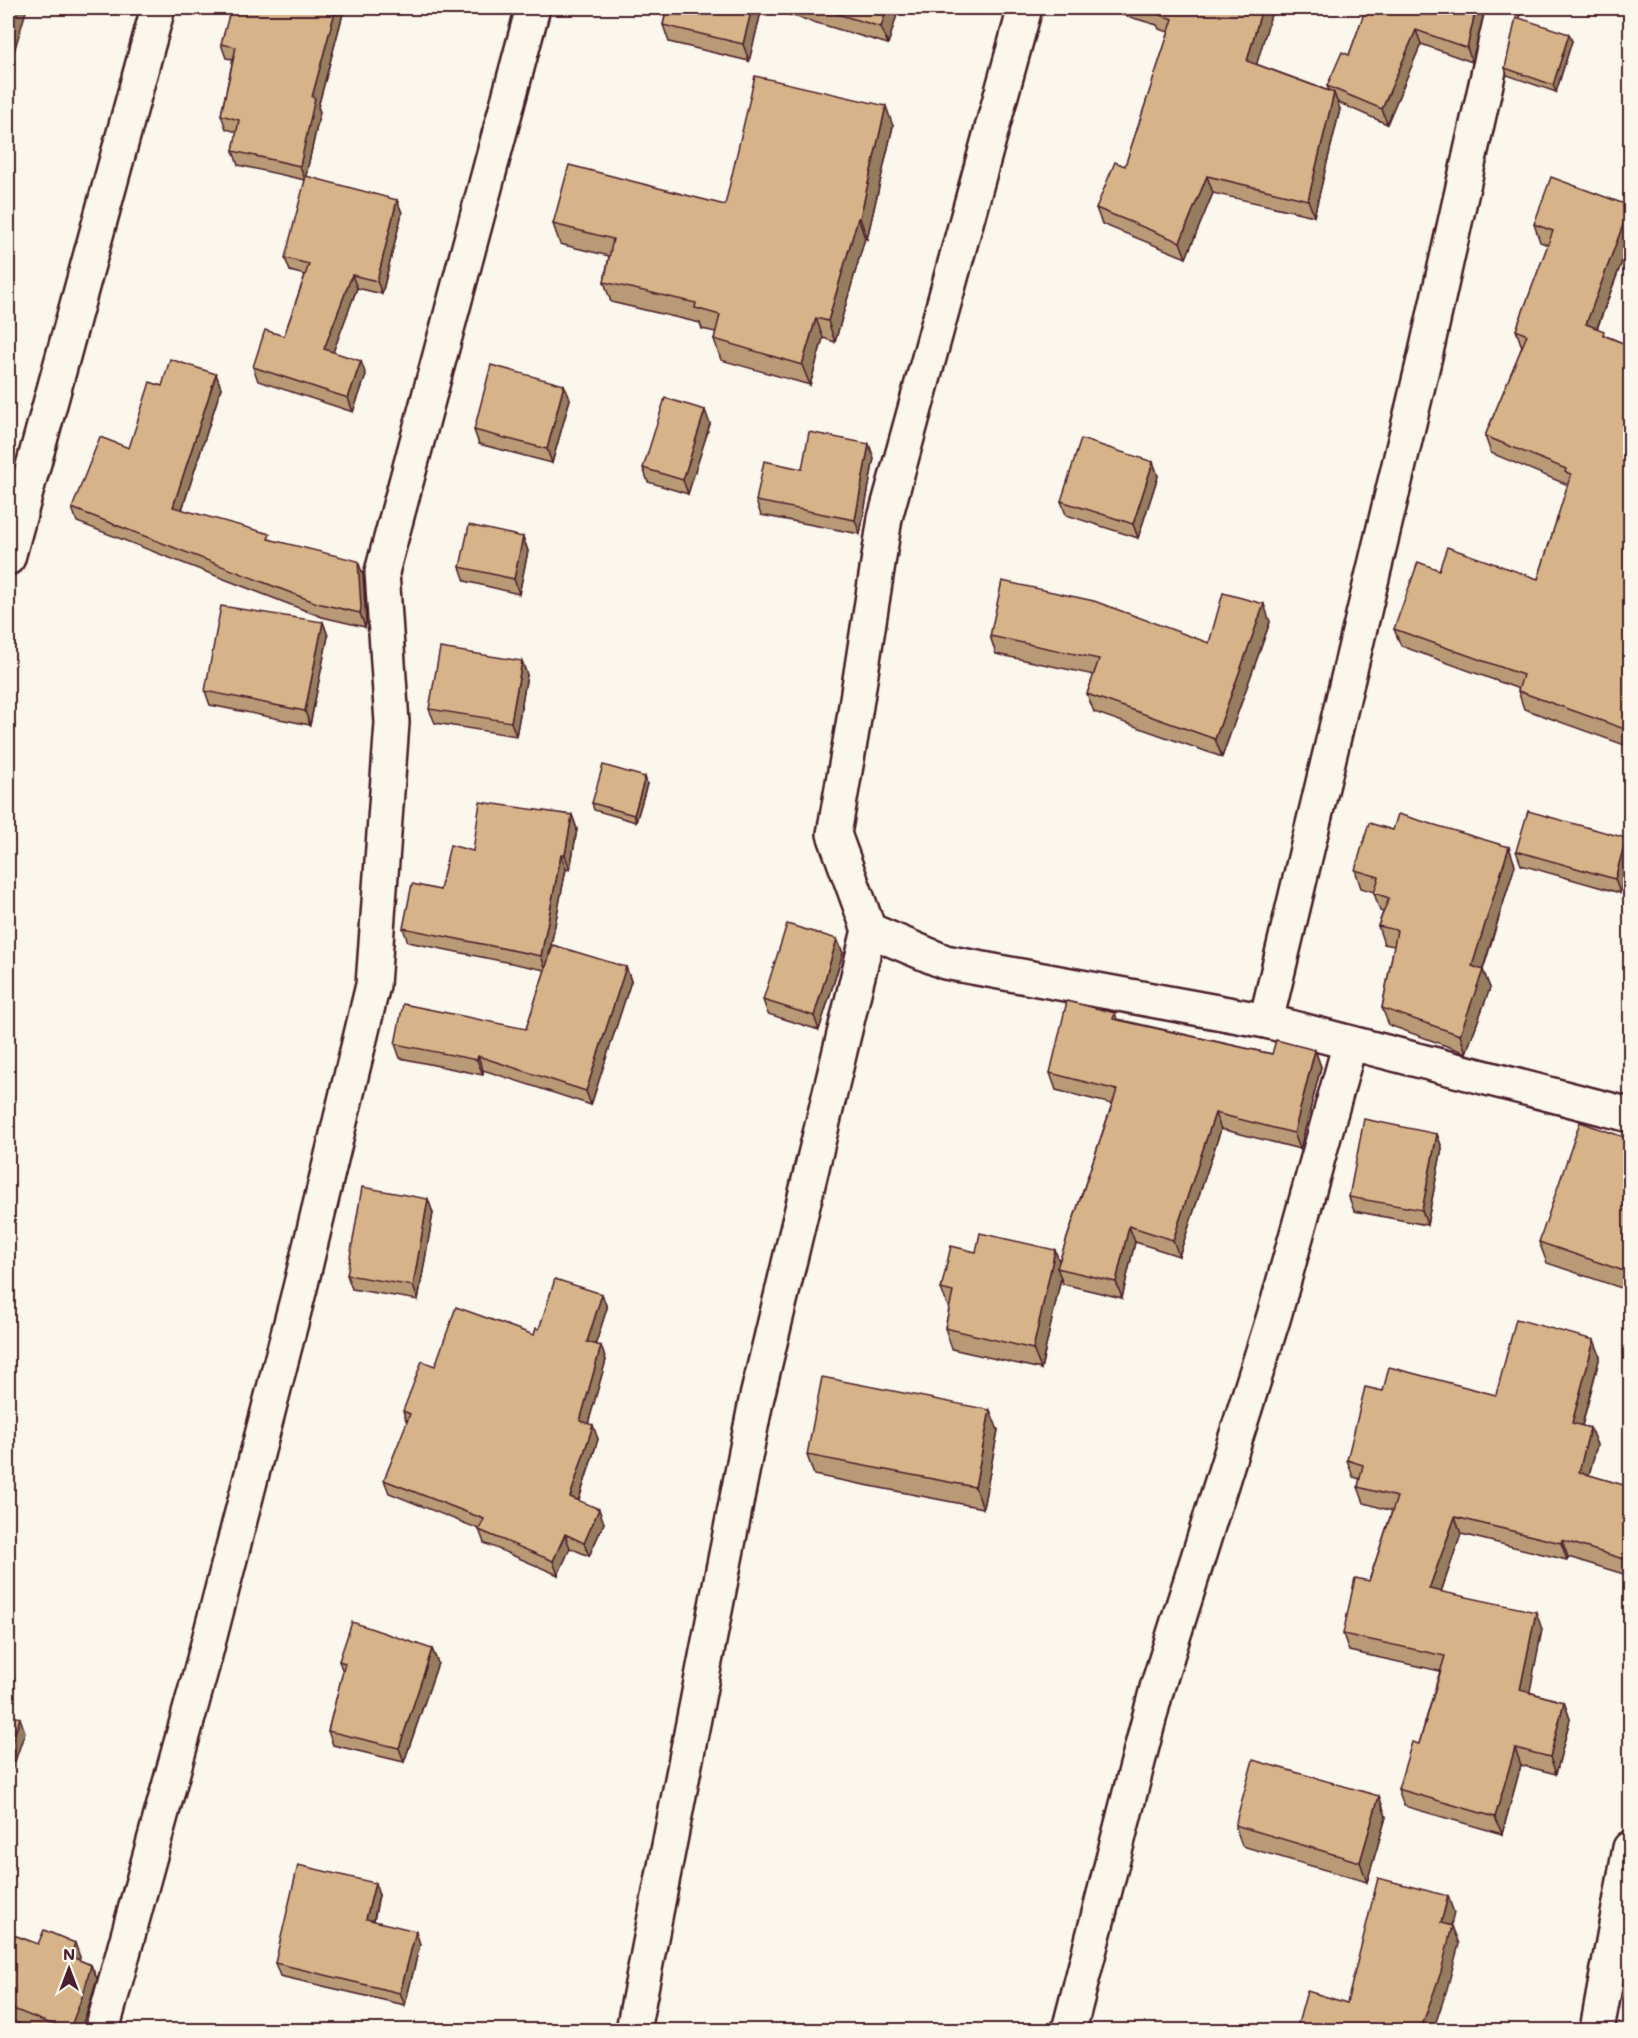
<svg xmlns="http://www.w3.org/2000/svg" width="1638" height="2038" viewBox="0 0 1638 2038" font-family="Mali,sans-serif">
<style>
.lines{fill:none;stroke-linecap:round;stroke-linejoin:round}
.street-casing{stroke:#4a1f2b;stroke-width:38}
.street{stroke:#fbf7ec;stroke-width:33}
.wall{fill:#b99a76;stroke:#4a1f2b;stroke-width:1.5}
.shaded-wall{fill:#967d60;stroke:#4a1f2b;stroke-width:1.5}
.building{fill:#d7b389;stroke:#4a1f2b;stroke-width:1.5}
</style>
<rect width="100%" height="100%" fill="#fbf7ec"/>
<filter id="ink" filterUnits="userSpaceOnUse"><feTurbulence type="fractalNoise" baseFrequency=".0167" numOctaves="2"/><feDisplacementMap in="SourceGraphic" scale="12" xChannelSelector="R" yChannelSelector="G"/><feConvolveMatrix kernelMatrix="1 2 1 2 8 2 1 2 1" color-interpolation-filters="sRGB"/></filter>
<g filter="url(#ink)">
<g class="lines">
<g class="street-casing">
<g id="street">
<path d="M1025,8L885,518L853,725L834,834L869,930L945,962L1266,1021L1630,1115"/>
<path d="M8,558L158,8"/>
<path d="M1266,1021L1426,352L1503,8"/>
<path d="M102,2030L203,1663L300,1288L373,985L392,723L382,572L533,8"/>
<path d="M633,2030L756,1401L869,930"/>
<path d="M1069,2030L1157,1688L1274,1316L1350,1043"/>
<path d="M1597,2030L1630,1848"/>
</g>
</g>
<use href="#street" class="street"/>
</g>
<g class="wall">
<path d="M667,8H762L749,61L669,42L663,25Z"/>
<path d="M766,8H899L888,44Z"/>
<path d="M1099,8H1273L1256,64L1329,91L1327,86L1349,55L1366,8H1485L1472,62L1421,44L1387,124L1337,102L1340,109L1314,216L1213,193L1186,258L1102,224L1096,208L1125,166L1169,32L1159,29L1157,25Z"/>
<path d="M344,10L318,107L320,112L305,180L238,165L233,151L237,132L226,129L221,115L233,59L226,58L221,44Z"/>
<path d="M1572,41L1556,92L1507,75L1505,68Z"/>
<path d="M893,126L867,239L865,238L835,342L823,338L810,385L721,360L714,339L716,332L702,329L700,323L611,302L604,282L609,256L560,244L553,224L725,205Z"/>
<path d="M397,200L402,213L382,294L357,288L333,352L366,375L353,412L258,381L253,367L284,336L305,275L290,271L285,258Z"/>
<path d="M1630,206V240L1597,329L1606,336L1630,346V747L1524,709L1518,691L1519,689L1401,646L1394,629L1439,570L1538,579L1568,485L1491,453L1485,436L1522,347L1516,330L1548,245L1540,242L1534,224Z"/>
<path d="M216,374L221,388L182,510L272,540L363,575L366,621L365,627L322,617L77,522L72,508L129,448L162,386Z"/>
<path d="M564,385L570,399L552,463L479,444L474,430Z"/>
<path d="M710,424L688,494L648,482L643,468Z"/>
<path d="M874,458L860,534L761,515L756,501L802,469Z"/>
<path d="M1153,462L1158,476L1138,538L1066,515L1061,501Z"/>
<path d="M523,537L528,551L519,594L465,581L460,567Z"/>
<path d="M323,622L328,636L310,725L210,705L205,691Z"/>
<path d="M1270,622L1222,757L1094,712L1087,694L1094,675L996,654L990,636L1209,643Z"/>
<path d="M522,661L527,675L516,736L435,723L429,709Z"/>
<path d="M645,777L647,784L636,822L594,810L592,803Z"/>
<path d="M572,815L577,829L570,870L566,869L548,960L626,967L631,981L591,1105L483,1070V1075L400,1058L395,1044L526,1029L545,970L408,942L403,928L440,890L473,851Z"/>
<path d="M1626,838L1630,850V856L1620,893L1521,865L1516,851Z"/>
<path d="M1515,865L1483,970L1490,988L1466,1053L1389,1025L1382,1008L1394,946L1384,944L1378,926L1383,912L1380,911L1374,893V892L1361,888L1355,870Z"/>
<path d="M837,939L843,953L819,1030L768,1014L763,1000Z"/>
<path d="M1115,1013L1117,1019L1272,1054L1315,1050L1321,1067L1300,1149L1221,1129L1179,1256L1135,1242L1122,1298L1063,1284L1061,1278L1041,1369L952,1349L945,1328L949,1309L941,1289L976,1252L1055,1250L1059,1262L1112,1104L1056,1090L1050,1073Z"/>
<path d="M1437,1134L1442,1148L1427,1225L1354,1211L1349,1197Z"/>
<path d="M1630,1139V1291L1547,1263L1539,1242Z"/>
<path d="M428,1199L433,1213L418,1300L352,1289L347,1275Z"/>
<path d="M602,1294L607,1308L595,1345L601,1346L606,1360L588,1424L598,1439L579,1500L604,1523L589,1556L570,1548L558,1575L484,1543L479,1529L389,1493L384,1480L407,1423L403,1411L435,1366L534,1335L539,1329Z"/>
<path d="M1594,1340L1600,1356L1582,1426L1590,1428L1597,1445L1589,1475L1630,1487V1576L1568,1557L1567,1560L1461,1534L1441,1592L1542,1629L1529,1692L1564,1702L1570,1719L1556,1774L1521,1765L1502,1834L1404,1806L1398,1789L1419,1744L1440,1671L1349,1651L1343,1634L1369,1581L1392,1511L1364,1503L1358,1487L1360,1479L1353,1477L1347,1460L1383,1391L1496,1395Z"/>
<path d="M998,1430L983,1508L814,1475L807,1455Z"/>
<path d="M432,1649L438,1663L404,1762L333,1745L328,1731L343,1672L339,1661Z"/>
<path d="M1379,1796L1386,1817L1367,1882L1242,1846L1235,1825Z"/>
<path d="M379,1895L374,1921L420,1944L405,2005L280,1976L275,1963Z"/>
<path d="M8,1933L38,1944L80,1957L79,1960L91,1965L97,1979L89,2006L80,2031H36L8,2019Z"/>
</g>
<g class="shaded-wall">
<path d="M14,8H27L8,72V28Z"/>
<path d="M336,8H343L344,10L318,107L320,112L305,180L300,166L312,97Z"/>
<path d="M752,8H762L749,61L743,44Z"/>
<path d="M887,8H899L888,44L881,27Z"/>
<path d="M1262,8H1273L1253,77L1247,61Z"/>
<path d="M1476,8H1485L1472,62L1467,48Z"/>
<path d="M1416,30L1421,44L1387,124L1382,109Z"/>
<path d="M1569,34L1572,41L1556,92L1553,85Z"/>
<path d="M1334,93L1340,109L1314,216L1308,200Z"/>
<path d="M886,106L893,126L867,239L860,218Z"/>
<path d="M1207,176L1213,193L1186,258L1180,242Z"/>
<path d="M397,200L402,213L382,294L377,281Z"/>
<path d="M1630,206V240L1592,341L1586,324Z"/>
<path d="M858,218L865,238L835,342L828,321Z"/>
<path d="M352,275L357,288L329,363L324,349Z"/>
<path d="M816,318L823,338L810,385L802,365Z"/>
<path d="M361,361L366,375L353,412L348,398Z"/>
<path d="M216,374L221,388L178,522L173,507Z"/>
<path d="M564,385L570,399L552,463L547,449Z"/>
<path d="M705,410L710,424L688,494L683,480Z"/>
<path d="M869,444L874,458L860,534L855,520Z"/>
<path d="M1153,462L1158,476L1138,538L1133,524Z"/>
<path d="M523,537L528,551L519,594L514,579Z"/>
<path d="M358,561L363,575L366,621L365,627L360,613Z"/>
<path d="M1630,589V608L1627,600Z"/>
<path d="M1264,604L1270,622L1222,757L1215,739Z"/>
<path d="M1630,608V634L1626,621Z"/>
<path d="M323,622L328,636L310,725L305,711Z"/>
<path d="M522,661L527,675L516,736L511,722Z"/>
<path d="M1630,674V697L1626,685Z"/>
<path d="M645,777L647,784L636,822L634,815Z"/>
<path d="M572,815L577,829L570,870L565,855Z"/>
<path d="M1626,838L1630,850V856L1620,893L1615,879Z"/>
<path d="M1509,847L1515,865L1479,981L1483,970L1490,988L1466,1053L1460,1035L1472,966Z"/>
<path d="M561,855L566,869L546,970L541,956Z"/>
<path d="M837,939L843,953L819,1030L814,1016Z"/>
<path d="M626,967L631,981L591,1105L586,1091Z"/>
<path d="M1315,1050L1321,1067L1300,1149L1294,1133Z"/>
<path d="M478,1056L483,1070V1075L477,1060Z"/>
<path d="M1215,1113L1221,1129L1179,1256L1173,1240Z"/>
<path d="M1437,1134L1442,1148L1427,1225L1422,1210Z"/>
<path d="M428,1199L433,1213L418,1300L413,1286Z"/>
<path d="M1129,1226L1135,1242L1122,1298L1116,1282Z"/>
<path d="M1055,1250L1062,1269L1057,1268L1061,1278L1041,1369L1033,1349Z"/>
<path d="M1630,1251V1289L1624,1271Z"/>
<path d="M602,1294L607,1308L592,1356L587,1342Z"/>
<path d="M1594,1340L1600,1356L1578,1440L1572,1423Z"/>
<path d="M601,1346L606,1360L585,1435L580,1421Z"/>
<path d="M990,1410L998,1430L983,1508L975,1487Z"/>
<path d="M593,1425L598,1439L575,1511L570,1497Z"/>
<path d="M1590,1428L1597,1445L1585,1489L1579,1472Z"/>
<path d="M599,1509L604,1523L589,1556L584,1543Z"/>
<path d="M1455,1517L1461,1534L1436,1606L1429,1589Z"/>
<path d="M565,1534L570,1548L558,1575L553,1561Z"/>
<path d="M1562,1540L1568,1557L1567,1560L1561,1543Z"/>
<path d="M1536,1612L1542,1629L1527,1707L1520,1690Z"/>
<path d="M432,1649L438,1663L404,1762L399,1748Z"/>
<path d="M1564,1702L1570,1719L1556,1774L1550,1757Z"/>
<path d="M20,1718L25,1732L8,1782V1753Z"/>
<path d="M1515,1748L1521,1765L1502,1834L1495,1817Z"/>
<path d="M1379,1796L1386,1817L1367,1882L1360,1862Z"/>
<path d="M375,1883L379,1895L371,1932L366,1919Z"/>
<path d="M1448,1896L1454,1913L1447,1941L1441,1923Z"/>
<path d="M1452,1926L1459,1944L1447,1989L1433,2031H1420Z"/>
<path d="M416,1931L420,1944L405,2005L400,1993Z"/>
<path d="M75,1943L80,1957L75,1971L70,1956Z"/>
<path d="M91,1965L97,1979L89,2006L80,2031H69Z"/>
</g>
<g class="building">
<path d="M8,8H14L8,28Z"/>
<path d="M231,8H336L312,97L315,98L300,166L233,151L239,120L221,115L236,47L221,44Z"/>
<path d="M667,8H752L743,44L663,25Z"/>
<path d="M817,8H887L881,27Z"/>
<path d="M1148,8H1262L1247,61L1334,93L1308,200L1207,176L1180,242L1096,208L1115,162L1125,166L1173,19L1153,13L1154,9Z"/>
<path d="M1366,8H1476L1467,48L1416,30L1382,109L1327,86L1342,52L1349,55Z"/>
<path d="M1516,17L1569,34L1553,85L1505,68Z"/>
<path d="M755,76L886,106L860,218H858L828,321L816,318L802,365L714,339L720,315L695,308L696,303L604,282L613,239L553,224L569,165L725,205Z"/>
<path d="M306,176L397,200L377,281L352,275L324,349L361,361L348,398L253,367L265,330L284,336L309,264L285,258Z"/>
<path d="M1551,177L1630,206L1586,324L1604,331L1603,335L1630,346V589L1627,600L1630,601V608L1626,621L1630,623V674L1626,685L1630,687V731L1518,691L1523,675L1394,629L1418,562L1439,570L1447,547L1538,579L1571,474L1565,472L1566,469L1485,436L1527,335L1516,330L1553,231L1534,224Z"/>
<path d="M170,359L216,374L173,507L270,534L268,539L358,561L361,607L360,613L317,603L72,508L100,437L129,448L150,382L162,386Z"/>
<path d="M491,365L564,385L547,449L474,430Z"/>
<path d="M665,398L705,410L683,480L643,468Z"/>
<path d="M809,432L869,444L855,520L756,501L764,461L802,469Z"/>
<path d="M1081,439L1153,462L1133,524L1061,501Z"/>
<path d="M469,525L523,537L514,579L460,567Z"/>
<path d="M1002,581L1094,601L1209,643L1223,593L1264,604L1215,739L1087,694L1099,659L990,636Z"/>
<path d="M221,606L323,622L305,711L205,691Z"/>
<path d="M440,648L522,661L511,722L429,709Z"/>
<path d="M603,765L645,777L634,815L592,803Z"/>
<path d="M480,802L572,815L565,855H561L541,956L403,928L412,884L440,890L450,845L473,851Z"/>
<path d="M1528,811L1626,838L1615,879L1516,851Z"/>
<path d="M1398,814L1509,847L1472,966L1483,970L1460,1035L1382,1008L1397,930L1378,926L1389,898L1374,893L1379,877L1355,870L1369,823L1393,830Z"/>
<path d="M787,924L837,939L814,1016L763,1000Z"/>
<path d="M553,945L626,967L586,1091L478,1056L477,1060L395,1044L403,1004L526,1029Z"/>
<path d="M1067,1001L1115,1013L1113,1019L1272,1054L1276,1040L1315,1050L1294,1133L1215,1113L1173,1240L1129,1226L1116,1282L1057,1268L1117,1090L1050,1073Z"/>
<path d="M1364,1119L1437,1134L1422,1210L1349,1197Z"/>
<path d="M1580,1122L1630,1139V1251L1624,1271L1539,1242Z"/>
<path d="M362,1187L428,1199L413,1286L347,1275Z"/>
<path d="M980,1233L1055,1250L1033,1349L945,1328L953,1292L941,1289L951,1246L976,1252Z"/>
<path d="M555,1279L602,1294L587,1342L601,1346L580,1421L593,1425L570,1497L599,1509L584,1543L565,1534L553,1561L479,1530L484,1519L384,1480L410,1414L403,1411L422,1361L435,1366L456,1307L534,1335L536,1328L539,1329Z"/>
<path d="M1516,1319L1594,1340L1572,1423L1590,1428L1579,1472L1630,1487V1561L1562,1540L1561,1543L1455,1517L1429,1589L1536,1612L1520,1690L1564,1702L1550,1757L1515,1748L1495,1817L1398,1789L1412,1742L1419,1744L1445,1656L1343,1634L1355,1578L1369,1581L1397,1497L1358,1487L1363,1465L1347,1460L1365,1387L1383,1391L1389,1367L1496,1395Z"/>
<path d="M822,1377L990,1410L975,1487L807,1455Z"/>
<path d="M352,1622L432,1649L399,1748L328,1731L345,1663L339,1661Z"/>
<path d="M8,1714L20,1718L8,1753Z"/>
<path d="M1253,1760L1379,1796L1360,1862L1235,1825Z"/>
<path d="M298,1865L375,1883L366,1919L416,1931L400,1993L275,1963Z"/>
<path d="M1378,1878L1448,1896L1441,1923L1452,1926L1441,1972L1420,2031H1296L1307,1991L1347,2003Z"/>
<path d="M44,1930L75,1943L70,1956L91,1965L84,1992L69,2031L8,2007V1933L38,1944Z"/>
</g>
</g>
<rect width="1638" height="2038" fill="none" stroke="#fbf7ec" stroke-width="30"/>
<rect x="15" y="15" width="1608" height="2008" fill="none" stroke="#4a1f2b" stroke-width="2" filter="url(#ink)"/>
<g transform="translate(69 1969)" stroke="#fbf7ec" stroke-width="4.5" paint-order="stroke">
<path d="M0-4.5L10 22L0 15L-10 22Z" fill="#4a1f2b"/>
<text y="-9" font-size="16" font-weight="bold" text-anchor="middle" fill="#4a1f2b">N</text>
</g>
</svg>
